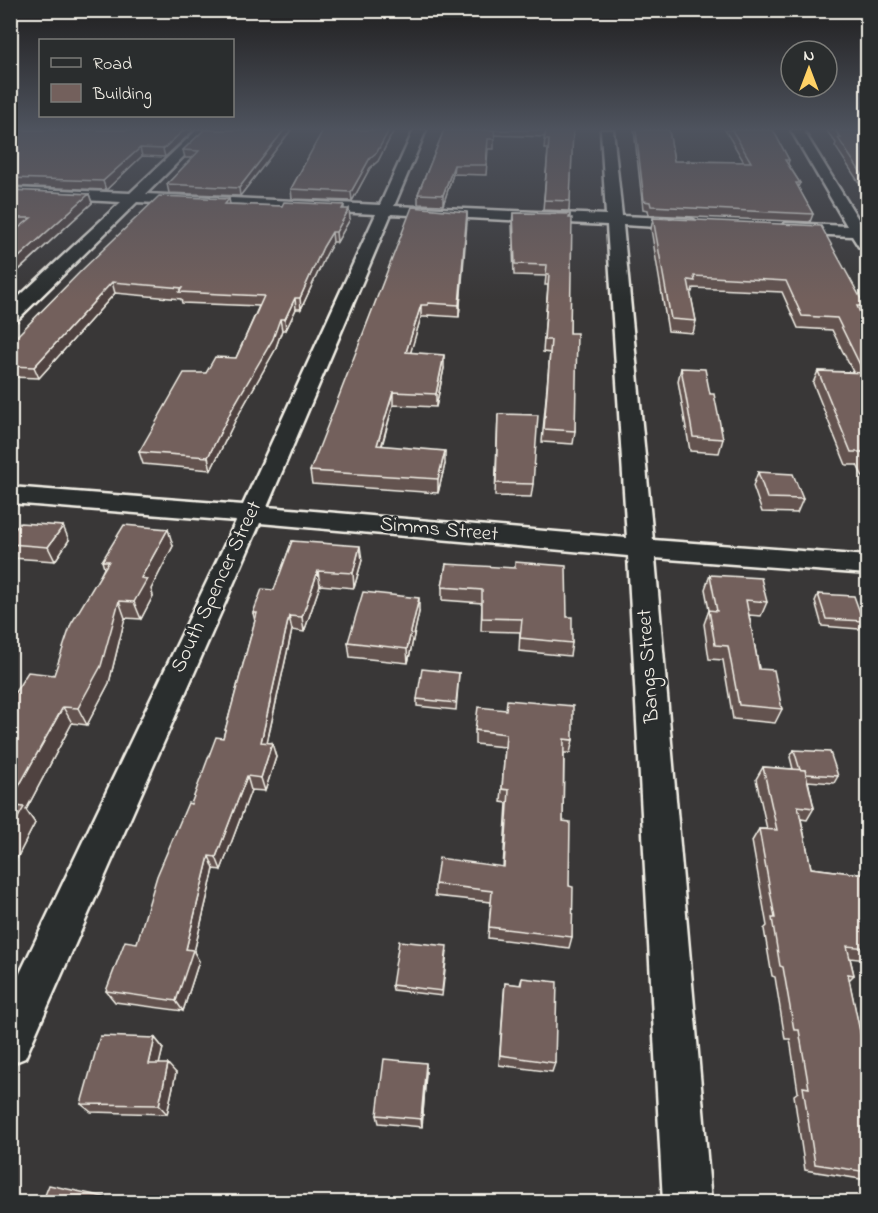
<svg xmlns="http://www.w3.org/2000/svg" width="878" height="1213" viewBox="0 0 878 1213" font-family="'Indie Flower',sans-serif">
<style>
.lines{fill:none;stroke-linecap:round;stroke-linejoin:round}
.street-casing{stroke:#f4f1e8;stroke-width:5}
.street{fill:#2a2d2e;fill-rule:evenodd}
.wall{fill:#63534f;stroke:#f4f1e8;stroke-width:1.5}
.shaded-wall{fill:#504340;stroke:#f4f1e8;stroke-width:1.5}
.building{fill:#73605c;stroke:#f4f1e8;stroke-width:1.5}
.labels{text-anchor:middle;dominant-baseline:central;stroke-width:5;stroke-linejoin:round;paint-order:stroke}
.street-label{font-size:21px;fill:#f4f1e8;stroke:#2a2d2e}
</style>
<rect width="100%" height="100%" fill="#393737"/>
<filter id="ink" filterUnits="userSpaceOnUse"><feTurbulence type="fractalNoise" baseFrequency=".0167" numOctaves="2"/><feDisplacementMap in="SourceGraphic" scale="12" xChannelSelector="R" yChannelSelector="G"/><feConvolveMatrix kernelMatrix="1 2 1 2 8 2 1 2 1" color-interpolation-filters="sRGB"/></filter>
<g filter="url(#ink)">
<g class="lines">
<g class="street-casing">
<g id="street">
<path d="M197,130H210L146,194L380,205L414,130H426L394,206L606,215L601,130H613L622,216L692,219L700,224L692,229L623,225L653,540L868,556V574L655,558L711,1202H663L628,556L260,523L25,1058L10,1064V994L236,521L10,503V487L243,505L376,214L137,202L17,320L10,321V305L121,202L10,196V188L130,193ZM391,214L607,225L627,538L267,507Z"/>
<path d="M791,130H803L863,227H868V248L859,247L852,236L786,233L778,228L786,223L847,226Z"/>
</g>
</g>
<use href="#street" class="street"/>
</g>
<g class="wall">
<path d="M10,130H194L165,157L142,156L106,190L10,186Z"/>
<path d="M204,130H291L240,196L169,193L167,184L192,158H185L183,150Z"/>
<path d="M323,130H394L378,161L370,168L352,201L292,199L291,189Z"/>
<path d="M444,130H573L569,211L543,210L548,149H544L545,137L494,135V149H488L486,175L453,174L443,205L418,204V194Z"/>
<path d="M634,130H669L674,161L744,162L725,130H773L789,160L788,164L800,183L798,187L813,214L810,222L649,215L648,210L643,209Z"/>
<path d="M826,130H867V195L835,146L836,143Z"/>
<path d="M10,190L89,194L92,203L17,272L20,227H10Z"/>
<path d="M229,199L230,204L282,206L344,205V209L350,219L337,242H333L325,257L301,309H296L286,330H282L275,350L235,421L211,470L143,464L139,452L206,373L236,358L259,306L182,303L181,299L115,293L39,378L10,377V343Z"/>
<path d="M467,212L459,317L428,315V317H421L410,353L444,368L436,407L393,405L382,446L445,464L438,493L312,484L310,471Z"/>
<path d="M513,213L570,214V333L575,431L573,444L542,442L550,353L543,352L548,285H545L546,276L514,275L512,224Z"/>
<path d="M653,218L865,306L861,315L867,327V485L857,465H846L813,383L818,371L853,372L832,330L798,328L782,292L693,288L692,292H690L696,321L693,333L668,331L651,229Z"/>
<path d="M681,368L710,394L723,439L719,453L690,451L678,381Z"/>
<path d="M498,414L533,484L531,497L495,496Z"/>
<path d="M758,472L803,499L797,513L762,512L753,486Z"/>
<path d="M10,535L69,540L55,561L12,558L10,555Z"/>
<path d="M292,541L362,560L354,588L320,585L304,632L292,630L267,743L276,757L265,791L251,790L221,870L214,869L194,952L199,961L183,1011L115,1002L106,991L137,943L191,804L223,738L255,621L253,613L274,590Z"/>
<path d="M173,546L151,589L153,596L141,619L125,618L109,683L87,725L72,723L26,810L35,823L15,862L10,861V700L54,675L104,568L102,561Z"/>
<path d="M446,564L567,617L572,643L570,656L519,651L520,632L481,631L482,603L442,600V587Z"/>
<path d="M710,575L767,602L761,616L749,615L759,669L782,709L775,723L733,719L723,660L709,659L704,624L709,610L705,589Z"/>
<path d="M818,594L863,621L859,629L822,626L815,601Z"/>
<path d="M419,612L408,663L350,657L348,642Z"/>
<path d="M459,673L456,710L417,706V699Z"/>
<path d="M475,730L573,740L570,753H564L563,821L569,886L572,937L569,948L488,938L491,902L435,896V884L503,867L507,803L501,802L505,747L475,744Z"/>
<path d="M794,750L838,776L834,783L808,781L814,808L807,820L801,819L811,868L867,875V960L850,958L854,975L849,980L867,1065V1180L805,1170L794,1095L798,1092L790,1039H785L775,977L772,976L764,929L767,926L752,841L759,829H767L756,779L763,767L793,769L790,757Z"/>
<path d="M447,952L442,996L393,990L392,985Z"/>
<path d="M522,978L555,1063L552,1072L499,1065L504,994L505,983L520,985Z"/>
<path d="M155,1038L163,1048L159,1064L176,1073L167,1114L91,1112L81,1104Z"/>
<path d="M426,1072L422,1127L379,1123L377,1115Z"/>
</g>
<g class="shaded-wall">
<path d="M184,130H194L165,157L163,149Z"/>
<path d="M284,130H291L240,196L239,188Z"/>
<path d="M389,130H394L378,161L370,168L352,201L351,192L370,158Z"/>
<path d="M140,148L142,156L106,190L103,181Z"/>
<path d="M454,165L453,174L443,205V195Z"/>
<path d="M89,194L92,203L10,278V265Z"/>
<path d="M349,209L350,219L337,242L336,232Z"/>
<path d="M467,212V223L459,317V305Z"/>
<path d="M332,232L333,242L325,257L301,309L300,298L323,247Z"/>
<path d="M112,282L115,293L39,378L34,367Z"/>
<path d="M295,298L296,309L286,330L285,319Z"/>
<path d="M421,305V317L407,365L406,352Z"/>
<path d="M280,319L282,330L275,350L235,421L211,470L208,457L232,409Z"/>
<path d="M444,355V368L436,407V394Z"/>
<path d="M393,392V405L378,458L377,445Z"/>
<path d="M445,451V464L438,493V479Z"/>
<path d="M63,526L69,540L55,561L48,547Z"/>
<path d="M168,529L173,546L151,589L153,596L141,619L134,602L141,578Z"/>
<path d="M360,546L362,560L354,588L353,573Z"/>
<path d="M318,571L320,585L304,632L302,617Z"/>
<path d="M419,598V612L408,663L407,649Z"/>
<path d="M119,601L125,618L109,683L87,725L78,708Z"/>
<path d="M289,616L292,630L264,756L261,742Z"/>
<path d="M63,707L72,723L26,810L35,823L15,862L10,856V802Z"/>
<path d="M272,743L276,757L265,791L261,778Z"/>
<path d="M247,776L251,790L221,870L216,857Z"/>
<path d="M209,856L214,869L194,952L199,961L183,1011L176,1001L186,949Z"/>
<path d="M155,1038L163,1048L157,1073L149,1064Z"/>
<path d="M426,1063V1072L422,1127L421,1119Z"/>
<path d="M168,1064L176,1073L167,1114L159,1105Z"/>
</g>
<g class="building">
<path d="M10,130H184L163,149L140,148L103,181L10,178Z"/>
<path d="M204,130H284L239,188L167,184L199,151L183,150Z"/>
<path d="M323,130H389L377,152L370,158L351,192L291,189Z"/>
<path d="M444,130H494L495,139H488L486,165H454L443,195L418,194Z"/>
<path d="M546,130H573L570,201L544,200L549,140H544Z"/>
<path d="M636,130H669L674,161L751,162L732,130H773L789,160H785L800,183H796L813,214L651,206L650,202L644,201Z"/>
<path d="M835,130H867V182L838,138H841Z"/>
<path d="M10,190L89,194L10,265V235L31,218H10Z"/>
<path d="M159,196L229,199L225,204L282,206L284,202L344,205L342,209H349L336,232H332L323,247L300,298H295L285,319H280L273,339L232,409L208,457L139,452L184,373H206L215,357L236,358L264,296L179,292L182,288L112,282L34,367L10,366V343L83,269Z"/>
<path d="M412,207L467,212L459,305L428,303V305H421L406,352L444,355L436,394L393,392L377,445L445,451L438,479L310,471Z"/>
<path d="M513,213L570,214L569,218H572L570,333H577L575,431L544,429L551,340H544L549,274H546L547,265L515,264Z"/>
<path d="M653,218L821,226L865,306H857L867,327V461L863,452H851L818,371L864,373L837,318L802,316L786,281L694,276L695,281L688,280L696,321L671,319Z"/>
<path d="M681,368L705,369L710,394H714L723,439L693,437Z"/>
<path d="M498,414L538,415L533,484L496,483Z"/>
<path d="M758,472L793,474L803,499L767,498Z"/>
<path d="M20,523L63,526L48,547L10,544V535Z"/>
<path d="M124,525L168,529L141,578L147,579L134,602L119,601L101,666L78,708L63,707L10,802V700L28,672L54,675L71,624L109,561H102Z"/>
<path d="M292,541L360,546L353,573L318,571L302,617L289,616L261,742L272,743L261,778L247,776L216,857L209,856L186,949L193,950L176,1001L106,991L125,941L137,943L157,876L188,803L191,804L216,737L223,738L257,613H253L262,589L274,590Z"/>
<path d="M515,562L566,566L567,617H572V643L520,638L522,619L482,618V590L442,587L446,564L515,568Z"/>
<path d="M710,575L761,578L767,602L746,600L759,669L774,670L782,709L739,705L728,646L715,645L709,610L717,611Z"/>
<path d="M363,592L419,598L407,649L348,642Z"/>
<path d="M818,594L854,596L863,621L826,619Z"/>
<path d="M422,669L459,673L456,703L417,699Z"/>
<path d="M507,700L573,706V740L564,739L563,821L570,822L569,886L573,887L572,937L489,927L492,891L435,884L439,858L504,867L509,790L502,789L506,734L475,730L478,707L506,710Z"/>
<path d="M794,750L830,752L838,776L806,774L805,770H800Z"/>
<path d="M763,767L805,770L814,808L798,806L811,868L867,875V948L847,946L854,975L848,974L867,1065V1172L815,1164L803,1087L809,1088L799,1030H794L783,967L780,966L772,918H775L759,829L777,830Z"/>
<path d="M10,805L24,807L10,832Z"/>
<path d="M399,941L447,946L442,991L392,985Z"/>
<path d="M522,978L557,982L555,1063L500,1055L505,983L521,985Z"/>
<path d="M100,1036L155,1038L149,1064H168L159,1105L81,1104Z"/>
<path d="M384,1059L426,1063L421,1119L377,1115Z"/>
<path d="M49,1185L132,1203H42Z"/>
</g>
</g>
<linearGradient id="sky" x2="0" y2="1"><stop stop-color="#1f1e1e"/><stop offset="0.43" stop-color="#4e535e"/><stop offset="1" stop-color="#4e535e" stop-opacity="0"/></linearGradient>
<rect width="878" height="300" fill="url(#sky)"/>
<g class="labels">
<g class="street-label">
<text transform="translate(439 530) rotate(5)">Simms Street</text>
<text transform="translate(217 587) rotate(-65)">South Spencer Street</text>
<text transform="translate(649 666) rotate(-94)">Bangs Street</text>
</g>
</g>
<rect width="878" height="1213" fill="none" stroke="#2a2d2e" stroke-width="36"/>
<rect x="18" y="18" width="842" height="1177" fill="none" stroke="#f4f1e8" stroke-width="2" filter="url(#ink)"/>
<rect x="39" y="39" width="195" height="78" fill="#2a2d2e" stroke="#7b7b78" stroke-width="1.5"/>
<rect x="51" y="58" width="30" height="9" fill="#2a2d2e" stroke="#7b7b78" stroke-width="1.5"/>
<text x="93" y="69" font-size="18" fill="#f4f1e8">Road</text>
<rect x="51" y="84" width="30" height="18" fill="#73605c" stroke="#7b7b78" stroke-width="1.5"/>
<text x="93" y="99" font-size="18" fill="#f4f1e8">Building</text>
<g transform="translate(809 69)"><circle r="28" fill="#2a2d2e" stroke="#7b7b78" stroke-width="1.5"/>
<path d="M0-4.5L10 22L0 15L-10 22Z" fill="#ffd166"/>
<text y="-9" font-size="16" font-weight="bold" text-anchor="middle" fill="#f4f1e8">N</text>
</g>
</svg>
